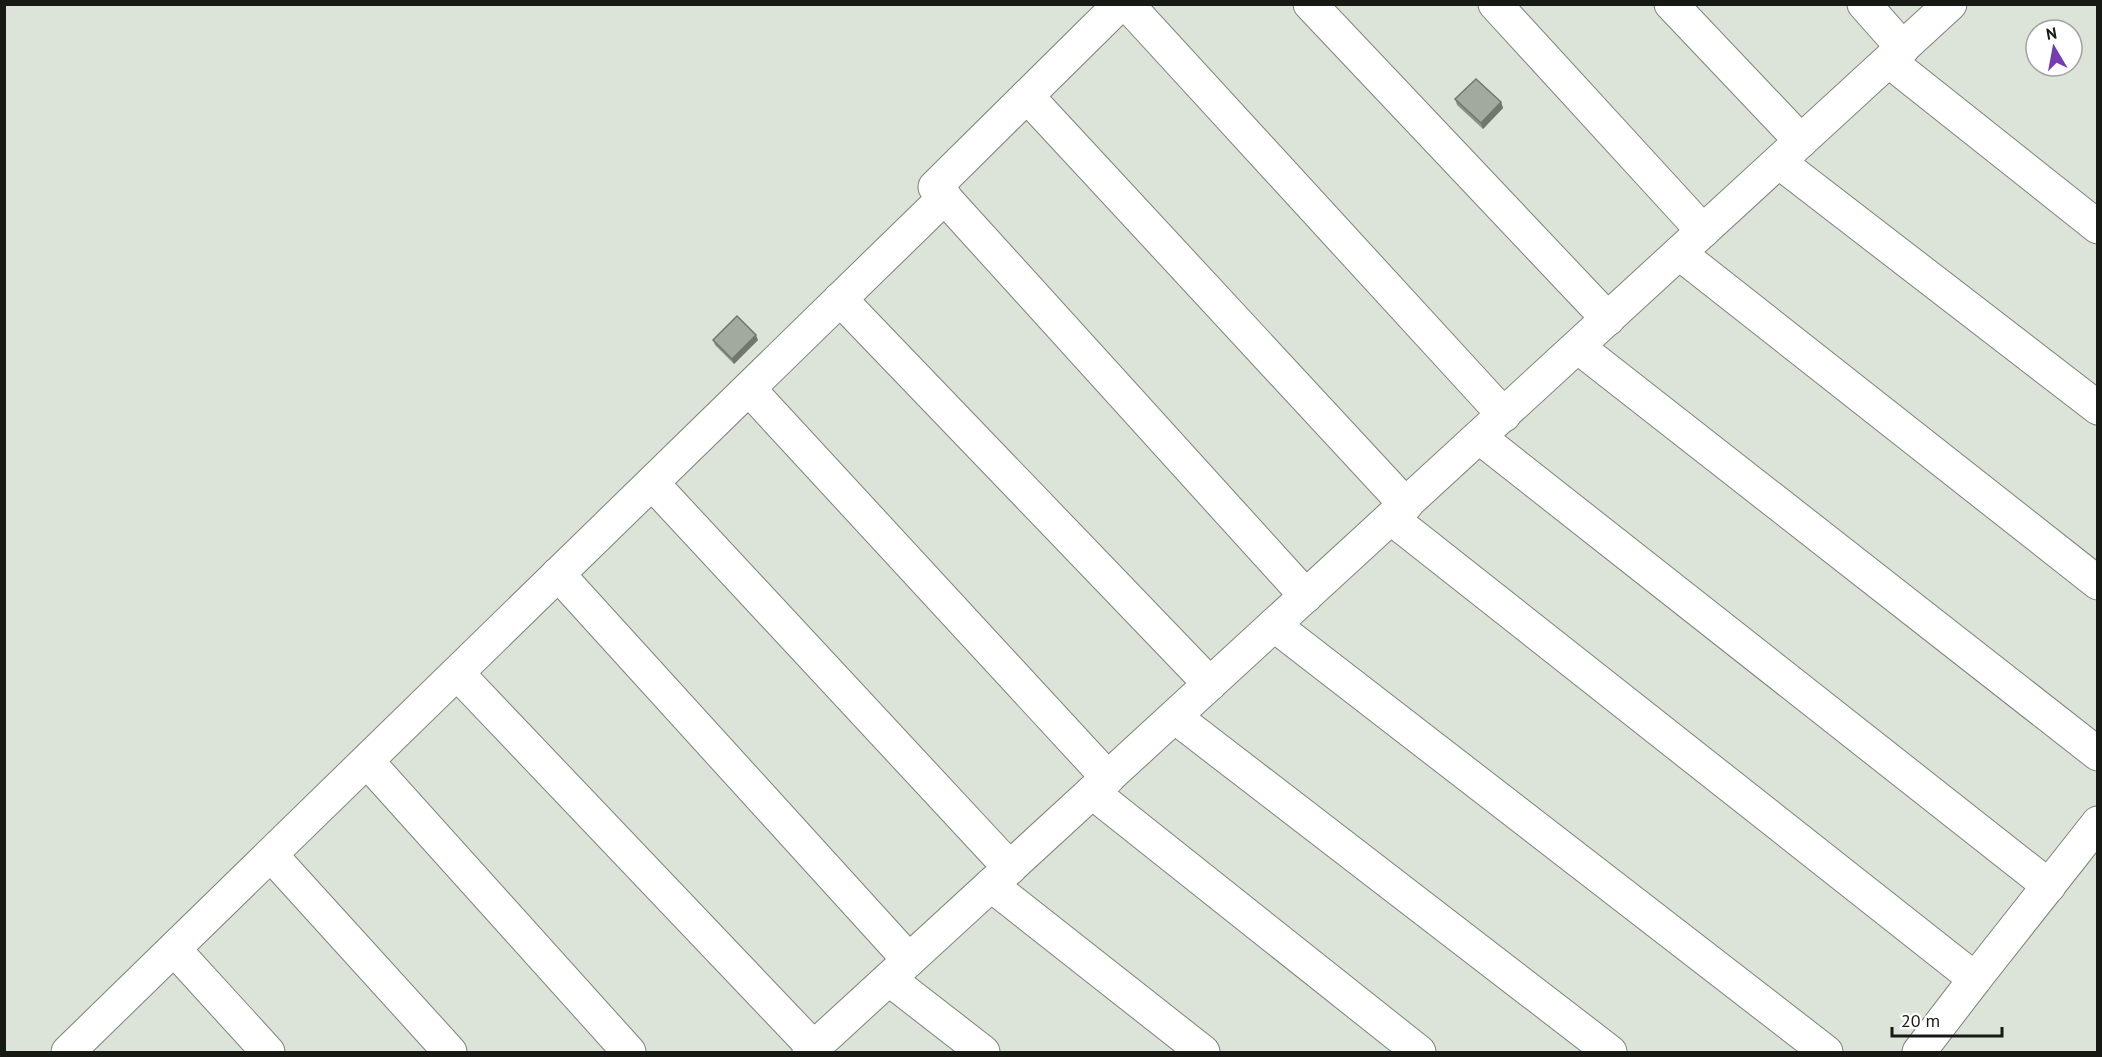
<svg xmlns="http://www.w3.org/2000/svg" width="2102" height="1057" viewBox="0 0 2102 1057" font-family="'PT Sans',sans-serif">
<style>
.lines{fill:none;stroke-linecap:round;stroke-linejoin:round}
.minor-casing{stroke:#7c8379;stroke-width:35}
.minor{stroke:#fff;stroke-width:33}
.wall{fill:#8b9188}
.shaded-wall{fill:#71766f}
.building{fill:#a2a99e;stroke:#71766f;stroke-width:1.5}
</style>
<rect width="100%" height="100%" fill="#dce3d8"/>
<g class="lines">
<g class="minor-casing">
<g id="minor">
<path d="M1120,4L935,187L1306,596"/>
<path d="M1127,4L1504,415"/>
<path d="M1310,4L1608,319"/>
<path d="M1495,4L1703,231"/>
<path d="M1671,4L1801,141"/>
<path d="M1864,4L1903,48"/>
<path d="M1889,61L2098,227"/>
<path d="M1027,96L1406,505"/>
<path d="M1779,162L2098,408"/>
<path d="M1679,253L2098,583"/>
<path d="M840,299L1210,684"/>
<path d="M1578,347L2098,754"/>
<path d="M749,389L1108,778"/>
<path d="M1479,437L2049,886"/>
<path d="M652,483L1010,868"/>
<path d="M1391,518L1975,979L1919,1052"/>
<path d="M558,574L909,960"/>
<path d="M1274,625L1826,1052"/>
<path d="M457,673L814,1048"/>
<path d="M1175,717L1610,1052"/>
<path d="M367,761L629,1052"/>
<path d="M1092,792L1419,1052"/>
<path d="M271,855L450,1052"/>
<path d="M991,885L1203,1052"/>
<path d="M174,949L268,1052"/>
<path d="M889,979L983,1052"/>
<path d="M1975,979L2098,823"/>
<path d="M68,1052L945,197"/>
<path d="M809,1052L1950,4"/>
</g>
</g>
<use href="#minor" class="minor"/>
</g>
<g class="wall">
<path d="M1455,99L1501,102L1503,108L1483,129L1457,105Z"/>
<path d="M713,340H758L734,364L715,345Z"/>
</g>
<g class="shaded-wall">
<path d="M1501,102L1503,108L1483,129L1481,123Z"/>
<path d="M756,335L758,340L734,364L732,359Z"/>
</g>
<g class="building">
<path d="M1476,79L1501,102L1481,123L1455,99Z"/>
<path d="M737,316L756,335L732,359L713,340Z"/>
</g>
<rect width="2102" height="1057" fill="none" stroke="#171915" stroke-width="12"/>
<g transform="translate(2054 48) rotate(350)"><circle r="28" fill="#ffffff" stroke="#a2a3a1" stroke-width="1.5"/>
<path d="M0-4.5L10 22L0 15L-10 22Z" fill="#753cb2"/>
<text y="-9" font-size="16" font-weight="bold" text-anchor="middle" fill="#171915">N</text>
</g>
<path d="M1892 1027v9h110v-9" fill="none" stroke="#171915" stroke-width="3"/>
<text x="1901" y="1027" font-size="18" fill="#171915" stroke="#ffffff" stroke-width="4.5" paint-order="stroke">20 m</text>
</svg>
